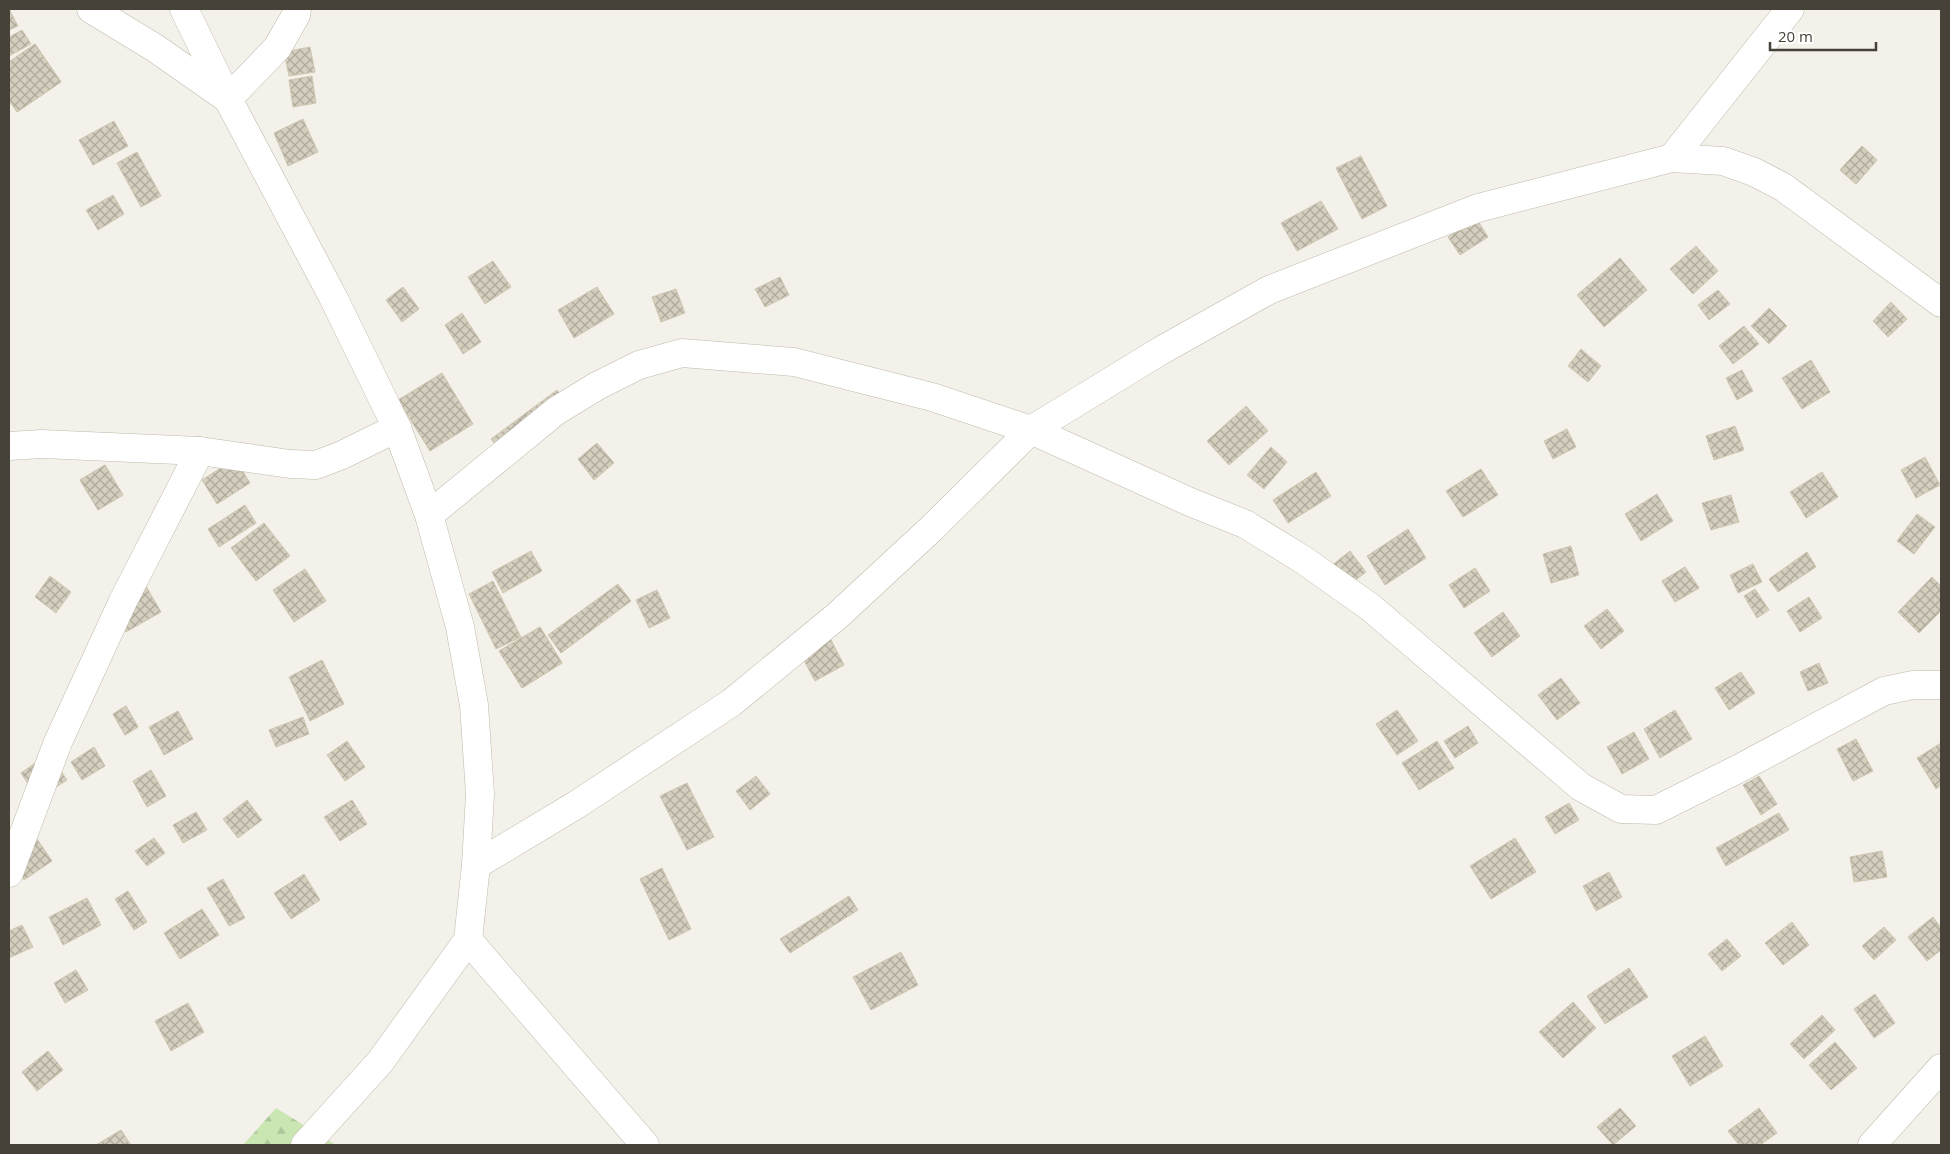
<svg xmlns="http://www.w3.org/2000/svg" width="1950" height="1154" viewBox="0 0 1950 1154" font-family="'Open Sans',sans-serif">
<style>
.forest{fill:url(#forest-firs)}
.building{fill:url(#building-cross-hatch);stroke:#cfc7b2}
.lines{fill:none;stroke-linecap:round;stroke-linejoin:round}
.minor-casing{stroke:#bebaab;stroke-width:29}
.minor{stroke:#fff;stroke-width:28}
</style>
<defs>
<pattern id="forest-firs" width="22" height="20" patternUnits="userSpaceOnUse" patternTransform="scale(1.25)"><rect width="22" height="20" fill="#cae6b3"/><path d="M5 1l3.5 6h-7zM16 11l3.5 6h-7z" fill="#afc69b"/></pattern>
<pattern id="building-cross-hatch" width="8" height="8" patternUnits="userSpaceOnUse" patternTransform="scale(1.25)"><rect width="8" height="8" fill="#d4cebe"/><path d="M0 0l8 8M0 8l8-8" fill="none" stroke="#aea99b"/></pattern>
</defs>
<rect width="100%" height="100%" fill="#f3f1e9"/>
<path class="forest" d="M276,1108L336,1145H243Z"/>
<g class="building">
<path d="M9,9L18,26L9,30Z"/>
<path d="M22,30L31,44L9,56V37Z"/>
<path d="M35,44L61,82L17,112L9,100V62Z"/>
<path d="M35,44L61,82L17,112L9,100V62Z"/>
<path d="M310,47L315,72L289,76L284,52Z"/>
<path d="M312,76L316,103L293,107L289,80Z"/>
<path d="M303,119L318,152L288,166L274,133Z"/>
<path d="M114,121L128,146L93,165L79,140Z"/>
<path d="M1862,146L1877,160L1856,184L1840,170Z"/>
<path d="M1862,146L1877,160L1856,184L1840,170Z"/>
<path d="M137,152L161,196L141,207L117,163Z"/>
<path d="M1361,156L1387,206L1362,219L1336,168Z"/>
<path d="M113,195L124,214L98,230L86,210Z"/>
<path d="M1321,201L1338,229L1297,251L1281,223Z"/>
<path d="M1476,218L1488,237L1460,255L1448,237Z"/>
<path d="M1696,246L1718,271L1693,294L1670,269Z"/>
<path d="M1620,258L1647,290L1604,327L1577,295Z"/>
<path d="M493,261L511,287L485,304L468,277Z"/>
<path d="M780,277L789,295L765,307L755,289Z"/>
<path d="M403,287L419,309L402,322L386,300Z"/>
<path d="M597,287L614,314L574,338L558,310Z"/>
<path d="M676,289L685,313L661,322L652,297Z"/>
<path d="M1718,290L1730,304L1709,320L1698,305Z"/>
<path d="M1891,302L1907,319L1888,337L1873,321Z"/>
<path d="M1769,308L1787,326L1769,344L1751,326Z"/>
<path d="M462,313L481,342L463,354L445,325Z"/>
<path d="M1744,326L1759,344L1733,364L1719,346Z"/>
<path d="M1581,349L1601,366L1588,382L1568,366Z"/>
<path d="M1811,360L1830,392L1802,409L1782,378Z"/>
<path d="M1742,370L1753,391L1737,400L1726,378Z"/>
<path d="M442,373L473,424L430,451L398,400Z"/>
<path d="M557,390L571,409L506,458L491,439Z"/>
<path d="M1246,406L1268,431L1229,465L1207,441Z"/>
<path d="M1735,426L1744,450L1714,460L1706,436Z"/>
<path d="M1567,429L1576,447L1553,459L1544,441Z"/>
<path d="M597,443L614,463L594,480L578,459Z"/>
<path d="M1271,447L1287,462L1264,489L1247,475Z"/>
<path d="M1925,457L1940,485L1916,498L1901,470Z"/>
<path d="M235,459L250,483L217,504L202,480Z"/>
<path d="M105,465L123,495L98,510L80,480Z"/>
<path d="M105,465L123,495L98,510L80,480Z"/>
<path d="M1481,469L1498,495L1463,517L1446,491Z"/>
<path d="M1316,472L1331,496L1288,523L1273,500Z"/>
<path d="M1822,472L1838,497L1806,518L1790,492Z"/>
<path d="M1657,494L1673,521L1641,541L1625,514Z"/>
<path d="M1731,495L1739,522L1711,530L1702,503Z"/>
<path d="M245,505L256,523L219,547L208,529Z"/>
<path d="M1917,514L1935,527L1914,554L1897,541Z"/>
<path d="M264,523L290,556L256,581L231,548Z"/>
<path d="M1408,529L1426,558L1385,585L1367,556Z"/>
<path d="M1571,546L1579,575L1551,583L1543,554Z"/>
<path d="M531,551L542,571L503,593L492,572Z"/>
<path d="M1350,551L1366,572L1347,587L1331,566Z"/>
<path d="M1807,552L1816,567L1778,592L1769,579Z"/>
<path d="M1753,564L1762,582L1738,593L1730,575Z"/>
<path d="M1685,567L1699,588L1675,602L1662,581Z"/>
<path d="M1685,567L1699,588L1675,602L1662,581Z"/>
<path d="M1475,568L1490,591L1464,608L1449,585Z"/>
<path d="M305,569L326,601L294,622L273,590Z"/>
<path d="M50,576L71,592L56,613L35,597Z"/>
<path d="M1932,577L1941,586V611L1919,633L1898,612Z"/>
<path d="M143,581L161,612L126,632L108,600Z"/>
<path d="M493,581L521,637L496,649L469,594Z"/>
<path d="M618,584L631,601L561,653L548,635Z"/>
<path d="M1755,589L1769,610L1757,618L1744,596Z"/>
<path d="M657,590L670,618L649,628L636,600Z"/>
<path d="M1809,597L1822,618L1800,632L1787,611Z"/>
<path d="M1607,609L1624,631L1601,649L1584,626Z"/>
<path d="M1503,612L1520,636L1492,657L1474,633Z"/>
<path d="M540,627L562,663L522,688L499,651Z"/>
<path d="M540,627L562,663L522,688L499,651Z"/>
<path d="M830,638L844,665L815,681L800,653Z"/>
<path d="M322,660L344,704L310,721L289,677Z"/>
<path d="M1819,663L1828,683L1808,691L1800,672Z"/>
<path d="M1741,672L1755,693L1729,710L1715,688Z"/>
<path d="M1561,678L1580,703L1557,720L1538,695Z"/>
<path d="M126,706L138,727L125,735L113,714Z"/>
<path d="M126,706L138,727L125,735L113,714Z"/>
<path d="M1397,710L1418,741L1397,755L1376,724Z"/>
<path d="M1675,710L1692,739L1660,758L1644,729Z"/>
<path d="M178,711L193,739L164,755L149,727Z"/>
<path d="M303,717L309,734L276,747L269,730Z"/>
<path d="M1468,726L1478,743L1455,758L1444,741Z"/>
<path d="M1634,732L1649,759L1622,774L1607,747Z"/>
<path d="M1856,739L1873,771L1853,781L1837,749Z"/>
<path d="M347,741L365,767L345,781L327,755Z"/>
<path d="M1437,741L1454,768L1419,790L1402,763Z"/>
<path d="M1941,743V785L1936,789L1917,758Z"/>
<path d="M94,747L105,766L82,780L71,762Z"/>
<path d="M49,753L67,780L38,799L21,773Z"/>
<path d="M151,770L166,796L147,807L133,781Z"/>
<path d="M756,776L770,794L750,810L736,791Z"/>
<path d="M1759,776L1777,804L1761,815L1743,785Z"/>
<path d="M687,783L714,837L687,850L660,796Z"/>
<path d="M247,800L262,820L238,838L223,819Z"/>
<path d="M352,800L367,824L340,841L324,817Z"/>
<path d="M1569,803L1579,820L1555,834L1545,817Z"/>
<path d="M196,812L207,830L183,843L173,825Z"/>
<path d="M1779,813L1789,830L1726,866L1716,848Z"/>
<path d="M35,836L52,861L24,880L9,857Z"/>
<path d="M154,838L165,853L147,866L135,851Z"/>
<path d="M1515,838L1536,872L1491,899L1470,866Z"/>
<path d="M1882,851L1887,877L1854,882L1850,857Z"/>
<path d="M662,868L691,929L669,940L640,879Z"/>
<path d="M1609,872L1622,897L1596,911L1583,886Z"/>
<path d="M304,874L320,900L291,919L274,893Z"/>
<path d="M223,879L245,918L229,926L207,888Z"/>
<path d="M128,891L147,922L134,930L115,899Z"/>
<path d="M849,896L858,910L790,953L780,939Z"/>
<path d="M87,898L101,925L63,945L49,917Z"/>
<path d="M202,909L219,935L180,959L164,933Z"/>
<path d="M1933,917L1941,928V950L1927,961L1908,937Z"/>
<path d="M1792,922L1809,945L1783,965L1765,943Z"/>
<path d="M22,925L33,947L9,958V931Z"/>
<path d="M1884,927L1896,940L1874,960L1862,946Z"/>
<path d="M1727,939L1741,956L1722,971L1708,954Z"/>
<path d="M901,952L918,985L871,1010L853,977Z"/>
<path d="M1629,968L1648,997L1605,1024L1587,996Z"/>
<path d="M76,970L88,990L65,1003L54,983Z"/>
<path d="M1875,994L1895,1023L1874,1038L1854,1009Z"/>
<path d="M1573,1002L1596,1028L1563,1058L1539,1032Z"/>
<path d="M188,1003L204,1032L171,1051L155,1021Z"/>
<path d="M1822,1015L1835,1030L1804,1059L1790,1044Z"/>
<path d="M1705,1036L1723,1066L1690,1086L1672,1056Z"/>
<path d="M1835,1042L1857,1068L1831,1090L1809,1065Z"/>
<path d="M48,1051L63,1070L37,1091L22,1072Z"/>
<path d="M1620,1108L1636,1126L1613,1145L1597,1127Z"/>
<path d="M1759,1108L1777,1133L1760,1145H1739L1728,1131Z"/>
<path d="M121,1130L131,1145H96Z"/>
</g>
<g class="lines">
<g class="minor-casing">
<g id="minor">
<path d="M91,9L155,48L228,99L277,48L296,15L297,9"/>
<path d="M184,9L228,99L333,297L397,428L429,515L460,627L474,705L480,794L476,865L468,940L380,1062L305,1145"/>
<path d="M1672,158L1790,9"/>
<path d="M9,446L42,444L200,451L290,464L316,465L342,455L397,428"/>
<path d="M429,515L556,411L597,386L639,365L682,353L794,362L932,397L1031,430L1190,502L1245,524L1302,559L1370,607L1581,787L1621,809L1656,810L1738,769L1884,691L1913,685H1941"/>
<path d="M476,865L576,805L731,703L837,616L932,528L1031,430L1162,350L1269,290L1478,208L1672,158L1723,161L1754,172L1783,187L1941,303"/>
<path d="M9,873L58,742L123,601L200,451"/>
<path d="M468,940L645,1145"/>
<path d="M1872,1145L1941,1068"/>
</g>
</g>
<use href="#minor" class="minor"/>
</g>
<rect width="1950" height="1154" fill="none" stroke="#474237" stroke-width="20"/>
<path d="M1770 42v8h106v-8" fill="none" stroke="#474237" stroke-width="2.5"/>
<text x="1778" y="42" font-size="15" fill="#474237" stroke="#ffffff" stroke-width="4" paint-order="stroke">20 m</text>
</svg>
